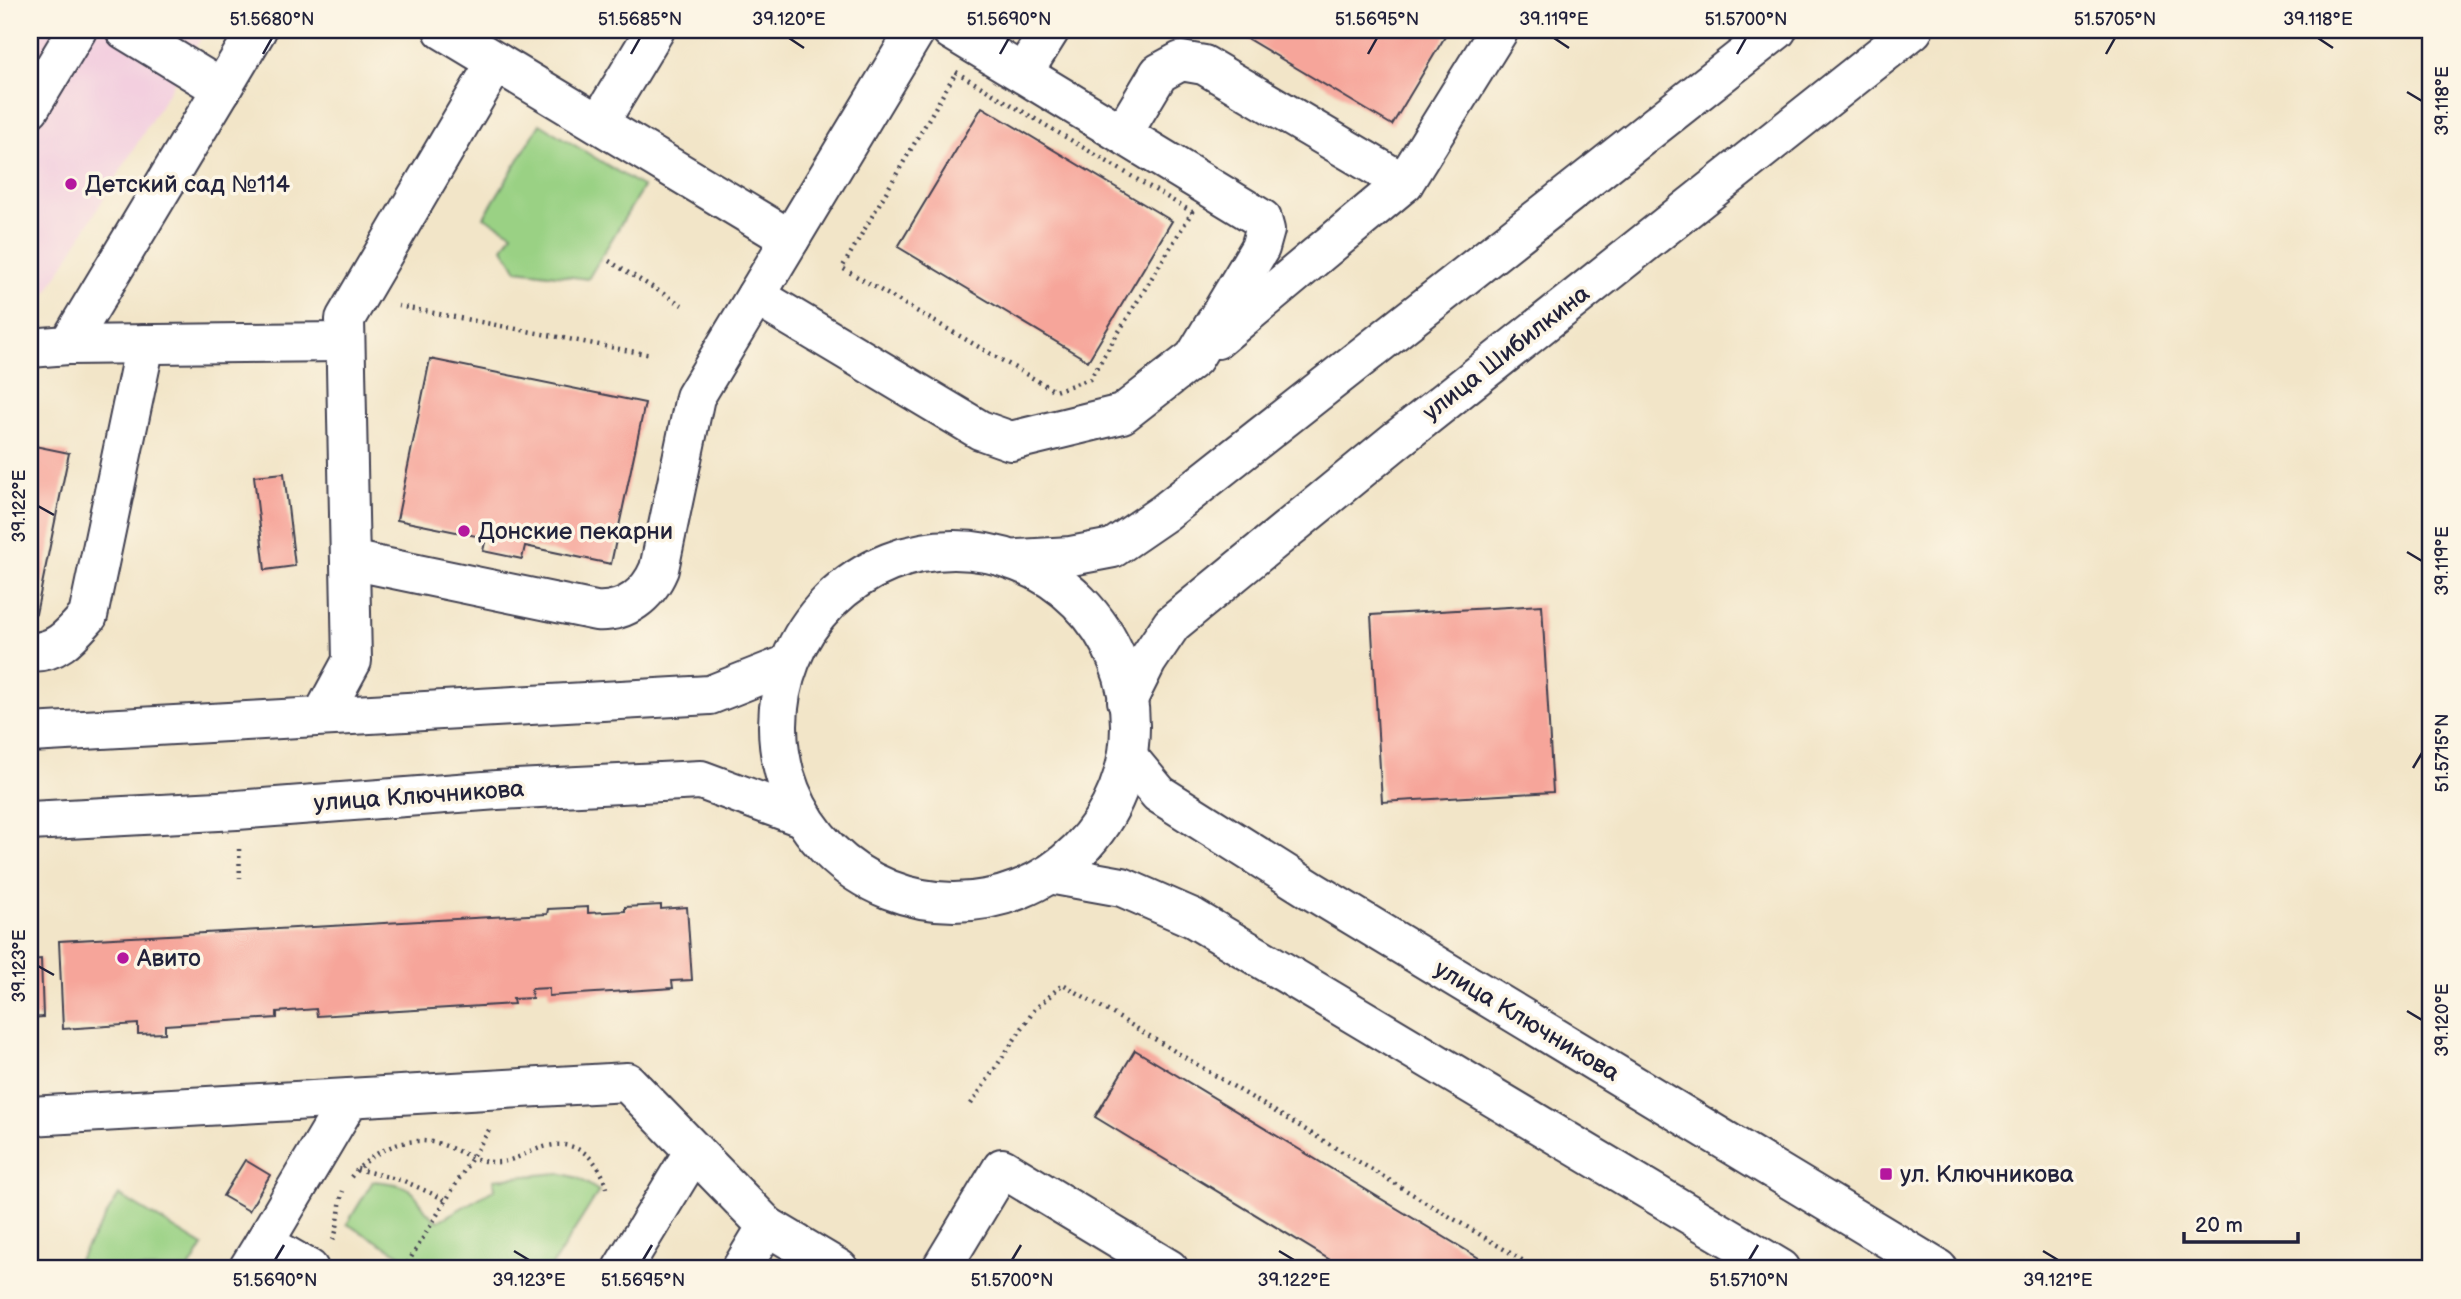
<svg xmlns="http://www.w3.org/2000/svg" width="2461" height="1299" viewBox="0 0 2461 1299" font-family="'Balsamiq Sans',sans-serif">
<style>
.built{fill:#f3cfdf}
.green{fill:#9ad184;stroke:#5e7a60;stroke-width:2}
.building{fill:#f6a59a}
.lines{fill:none;stroke-linecap:round;stroke-linejoin:round}
.minor-casing{stroke:#413f50;stroke-width:42}
.path{stroke:#413f50;stroke-width:4.5;stroke-dasharray:2 5;stroke-linecap:butt}
.minor{stroke:#fff;stroke-width:38}
.ticks{fill:none;stroke:#22223b;stroke-width:2.5}
.poi-dot{fill:#b5179e;stroke:#fcf5e5;stroke-width:2.5}
.labels{text-anchor:middle;dominant-baseline:central;stroke-width:7;stroke-linejoin:round;paint-order:stroke}
.poi-label{font-size:24px;fill:#22223b;stroke:#fcf5e5;text-anchor:start}
.street-label{font-size:24px;fill:#22223b;stroke:#fcf5e5}
.neatline{fill:none;stroke:#22223b;stroke-width:2.5}
.ticks-label{font-size:18px;text-anchor:middle;fill:#22223b}
</style>
<rect width="100%" height="100%" fill="#fcf5e5"/>
<filter id="ink" filterUnits="userSpaceOnUse"><feTurbulence type="fractalNoise" baseFrequency=".0143" numOctaves="2"/><feDisplacementMap in="SourceGraphic" scale="14" xChannelSelector="R" yChannelSelector="G"/><feConvolveMatrix kernelMatrix="1 2 1 2 8 2 1 2 1" color-interpolation-filters="sRGB"/></filter>
<filter id="wash" filterUnits="userSpaceOnUse"><feTurbulence type="fractalNoise" baseFrequency=".00686" numOctaves="4" result="noise"/><feDisplacementMap in="SourceGraphic" scale="28" xChannelSelector="R" yChannelSelector="G"/><feGaussianBlur stdDeviation="1.57" result="paint"/><feColorMatrix in="noise" values="0 0 0 0 0 0 0 0 0 0 0 0 0 0 0 0 0 1.4 0 .05"/><feComposite in="paint" operator="in"/></filter>
<g filter="url(#wash)">
<rect width="100%" height="100%" fill="#f2e5c8"/>
<path class="built" d="M30,30H206L41,302L30,303Z"/>
<g class="green">
<path d="M540,124L643,187L588,279L517,270L503,248L512,233L484,217Z"/>
<path d="M559,1173L578,1178L599,1191L550,1269H425L347,1224L373,1181C387,1183 407,1183 416,1196C424,1207 426,1214 438,1221L495,1189L494,1179Z"/>
<path d="M119,1195L203,1246L189,1269H73Z"/>
</g>
<g id="blocks">
<g class="building">
<path d="M1233,30H1449L1392,125Z"/>
<path d="M982,107L1172,221L1088,361L898,247Z"/>
<path d="M430,359L645,403L611,564L525,546L522,559L483,551L486,538L397,520Z"/>
<path d="M30,445L69,453L36,614L30,613Z"/>
<path d="M284,473L295,566L265,570L254,476Z"/>
<path d="M1542,605L1553,792L1382,802L1371,615Z"/>
<path d="M661,905V909L687,907L692,980L672,981L673,988L549,996V988L531,989L532,998L513,999L514,1004L317,1016L316,1009L277,1012V1018L165,1025V1033L138,1034V1024L63,1029L59,941L547,914L548,909L588,907V913L625,911V907Z"/>
<path d="M41,959L43,1017L30,1018V960Z"/>
<path d="M1135,1050L1497,1269H1345L1095,1117Z"/>
<path d="M245,1160L270,1175L249,1211L223,1196Z"/>
</g>
</g>
</g>
<g filter="url(#ink)">
<use href="#blocks" fill-opacity="0" stroke="#413f50" stroke-width="2"/>
<g class="lines">
<g class="minor-casing">
<g id="minor">
<path d="M125,30L222,89"/>
<path d="M443,30L790,239"/>
<path d="M1023,73L1050,30"/>
<path d="M30,108L77,30"/>
<path d="M599,123L655,30"/>
<path d="M1123,133L1159,73L1181,61L1204,65L1404,183"/>
<path d="M756,296L980,430L1011,441L1122,414L1194,358L1260,248L1265,230L1262,219L951,30"/>
<path d="M1217,339L1404,183L1499,30"/>
<path d="M68,345L257,30"/>
<path d="M30,348L68,345L343,342"/>
<circle cx="954" cy="726" r="176"/>
<path d="M1019,559L1071,556L1113,548L1164,513L1777,30"/>
<path d="M350,560L596,611C626,613 648,595 659,569L695,397L916,30"/>
<path d="M30,652C57,653 71,635 88,616L145,344"/>
<path d="M1127,701L1147,661L1172,624L1394,442L1913,30"/>
<path d="M322,716L352,661L345,319L496,62"/>
<path d="M30,733L710,695L786,665"/>
<path d="M1129,758L1159,794L1311,890L1938,1269"/>
<path d="M30,821L237,810L497,790L701,780L801,817"/>
<path d="M1055,875L1122,887L1193,918L1781,1269"/>
<path d="M30,1116L627,1082L767,1226L839,1269"/>
<path d="M264,1243L350,1098"/>
<path d="M248,1269L264,1243L309,1269"/>
<path d="M622,1269L694,1151"/>
<path d="M741,1269L767,1226"/>
<path d="M941,1269L1002,1168L1169,1269"/>
</g>
</g>
<g class="path">
<path d="M956,72L1192,212L1090,379L1055,391L842,268Z"/>
<path d="M609,261L682,305"/>
<path d="M398,306L651,355"/>
<path d="M239,849L240,878"/>
<path d="M971,1104L1035,1009L1063,984L1537,1269"/>
<path d="M357,1169L404,1181L446,1200"/>
<path d="M351,1177C373,1149 411,1132 446,1146C462,1152 475,1161 492,1162C513,1164 528,1150 548,1146C578,1139 600,1161 607,1188"/>
<path d="M333,1240C340,1224 338,1207 343,1191"/>
<path d="M404,1269L489,1130"/>
</g>
<use href="#minor" class="minor"/>
</g>
</g>
<path class="ticks" d="M789,38L804,48M1554,38L1569,48M2318,38L2333,48M263,54L272,38M631,54L640,38M1000,54L1009,38M1368,54L1377,38M1737,54L1746,38M2106,54L2115,38M2407,92L2422,101M38,506L54,515M2407,552L2422,561M2413,768L2422,753M38,966L54,975M2407,1011L2422,1020M514,1251L529,1260M1279,1251L1294,1260M2043,1251L2058,1260M275,1260L284,1245M643,1260L652,1245M1012,1260L1021,1245M1749,1260L1758,1245"/>
<g class="poi-dot">
<circle cx="71" cy="184" r="7"/>
<circle cx="464" cy="531" r="7"/>
<circle cx="123" cy="958" r="7"/>
<rect x="1879" y="1167" width="14" height="14" rx="3.5"/>
</g>
<g class="labels">
<g class="poi-label">
<text x="85" y="184">Детский сад №114</text>
<text x="478" y="531">Донские пекарни</text>
<text x="137" y="958">Авито</text>
<text x="1900" y="1174">ул. Ключникова</text>
</g>
<g class="street-label">
<text transform="translate(1506 353) rotate(-38)">улица Шибилкина</text>
<text transform="translate(419 796) rotate(-4)">улица Ключникова</text>
<text transform="translate(1527 1021) rotate(31)">улица Ключникова</text>
</g>
</g>
<rect width="2461" height="1299" fill="none" stroke="#fcf5e5" stroke-width="77"/>
<path d="M2184 1232v10h114v-10" fill="none" stroke="#22223b" stroke-width="3.5"/>
<text x="2195" y="1232" font-size="21" fill="#22223b" stroke="#fcf5e5" stroke-width="5" paint-order="stroke">20 m</text>
<rect x="38" y="38" width="2384" height="1222" class="neatline"/>
<g class="ticks-label">
<text x="272" y="25">51.5680°N</text>
<text x="640" y="25">51.5685°N</text>
<text x="789" y="25">39.120°E</text>
<text x="1009" y="25">51.5690°N</text>
<text x="1377" y="25">51.5695°N</text>
<text x="1554" y="25">39.119°E</text>
<text x="1746" y="25">51.5700°N</text>
<text x="2115" y="25">51.5705°N</text>
<text x="2318" y="25">39.118°E</text>
<text transform="translate(2442 101) rotate(-90)" y="6">39.118°E</text>
<text transform="translate(19 506) rotate(-90)" y="6">39.122°E</text>
<text transform="translate(2442 561) rotate(-90)" y="6">39.119°E</text>
<text transform="translate(2442 753) rotate(-90)" y="6">51.5715°N</text>
<text transform="translate(19 966) rotate(-90)" y="6">39.123°E</text>
<text transform="translate(2442 1020) rotate(-90)" y="6">39.120°E</text>
<text x="275" y="1286">51.5690°N</text>
<text x="529" y="1286">39.123°E</text>
<text x="643" y="1286">51.5695°N</text>
<text x="1012" y="1286">51.5700°N</text>
<text x="1294" y="1286">39.122°E</text>
<text x="1749" y="1286">51.5710°N</text>
<text x="2058" y="1286">39.121°E</text>
</g>
</svg>
